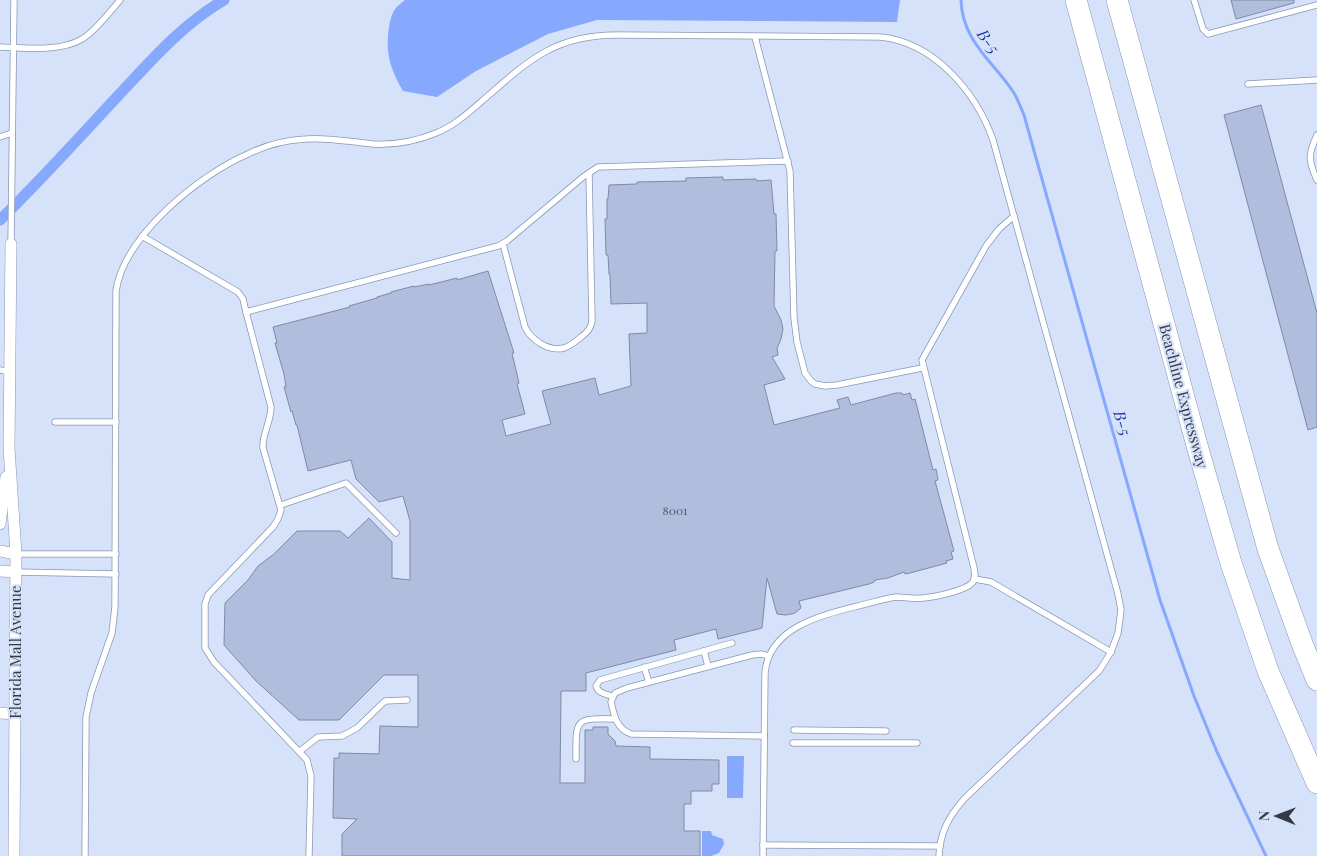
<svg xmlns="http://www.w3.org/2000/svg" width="1317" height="856" viewBox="0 0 1317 856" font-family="'Playfair Display',serif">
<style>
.water{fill:#86a8fd}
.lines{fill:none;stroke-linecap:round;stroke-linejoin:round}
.stream{stroke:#86a8fd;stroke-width:3}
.canal{stroke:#86a8fd;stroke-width:11}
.building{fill:#b0bddc;stroke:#7e8ba8}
.service-casing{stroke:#8a97b4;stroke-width:7}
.minor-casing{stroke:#8a97b4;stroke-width:12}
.motorway-casing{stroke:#8a97b4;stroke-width:22}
.service{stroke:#fff;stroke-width:5.5}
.minor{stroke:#fff;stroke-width:11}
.motorway{stroke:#fff;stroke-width:21}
.labels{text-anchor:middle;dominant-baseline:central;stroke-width:4;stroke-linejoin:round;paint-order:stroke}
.number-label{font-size:12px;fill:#525a6b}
.street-label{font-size:15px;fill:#333945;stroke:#d6e1fa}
.water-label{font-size:16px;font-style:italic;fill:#203a9a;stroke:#d6e1fa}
</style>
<rect width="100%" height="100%" fill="#d6e1fa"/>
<g class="water">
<path d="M405,0H900L897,22L597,20L548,34L476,71L437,97L403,91C390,69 385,52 389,27C390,21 392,12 396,8C398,5 402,3 405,0Z"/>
<path d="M727,756H744L743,798H727Z"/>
<path d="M702,831H711L712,835L723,839L724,844L719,853L711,856H702Z"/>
</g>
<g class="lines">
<path class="stream" d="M961,0C962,41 993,61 1014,93C1018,100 1021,108 1024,115L1160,600L1194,696L1217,752L1266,856"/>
<path class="canal" d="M0,220C40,181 77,140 115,99C149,63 181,25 224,0"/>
</g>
<g class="building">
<path d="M1231,0H1294V3L1236,19Z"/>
<path d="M1261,105L1317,313V427L1308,430L1224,115Z"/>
<path d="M723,177V180L756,179L757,181L771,180L774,214H776L777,251H775L774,306L781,320L783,329L781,339L777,348L778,355L772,357L785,379L764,385L774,425L840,408L837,400L848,397L851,405L896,393H902L903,395L910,393L912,400L915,399L933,470L936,469L938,480L935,481L954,551L951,552L953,559L946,561L947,563L910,573L905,574L904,572L888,578L875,580L874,582L869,584L799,601L801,608L795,613L786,615L777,614L767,578L762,628L718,639L716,629L674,640L676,650L586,673V691H561L560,783H585V730H593V727H608V734L615,741L616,746L650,747V759L719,760V784H712V791H691V804H684V831H700V856H342V834L357,819L333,818L334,758H339V753L379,754L380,726L418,727V675H384L339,720H299L256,681L224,645L225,603L248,580L258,566L274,554L297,531H340L348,538L369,518L392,542V578L410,580V521L403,496L379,502L356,479L351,460L308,471L297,425H296L292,411L291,412L284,387H286L284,374L275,343H277L273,327L350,307L349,306L377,298V297L391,293V292L414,286V287L429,284V285L457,278V280L488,271L514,353H512L519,383L517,384L525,414L502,420L506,436L551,424L542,391L595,378L599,395L631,386L629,334L647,333V303L611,304L610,274H609L608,255H606L605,219H607V199H608L609,185L637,184V182L686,181V178Z"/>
</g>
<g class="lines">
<g class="service-casing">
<g id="service">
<path d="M1194,0L1203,29L1208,34L1317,5"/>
<path d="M755,37L790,171L794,318L797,342L805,373L811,381L815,384L825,386L837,385L922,368"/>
<path d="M0,47C24,48 61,52 82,39C93,33 111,11 120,0"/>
<path d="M1248,84L1317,80"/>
<path d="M1317,135C1308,155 1308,160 1317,180"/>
<path d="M0,137L12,133"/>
<path d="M142,236L238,292L243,299L246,312L498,246L507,241L583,177L598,167L788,161"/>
<path d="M11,244L14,0"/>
<path d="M503,244L525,327C531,340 549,352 564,348C571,346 576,341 581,337C587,333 591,329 592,321L589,173"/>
<path d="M246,312L271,407C271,422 262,434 263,448L281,510L278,519L273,527L208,595L205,604V648L214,662L307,760L311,776L309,856"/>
<path d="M0,370L10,372"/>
<path d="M55,422H116"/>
<path d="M281,505L346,483L396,533"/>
<path d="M16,554H116"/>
<path d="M16,572L116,574"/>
<path d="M975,579L991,582L1111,652"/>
<path d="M704,651L708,666"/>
<path d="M644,667L649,682"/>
<path d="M612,696C605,694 598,693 596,686L600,680L732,643"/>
<path d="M794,730L886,731"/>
<path d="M764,736L631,734C617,729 614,716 611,702L615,693L627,688L752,655L761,654L769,656"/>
<path d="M793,743H917"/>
<path d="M300,751L318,737L342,736L357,728L385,701L407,700"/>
<path d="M576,759C576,719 574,718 615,719"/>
<path d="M763,845L940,846"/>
<path d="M85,856L86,717L91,693L112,633L115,607L116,291C124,236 199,175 248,154C266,145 286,140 306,139C329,137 350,142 373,144C394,145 417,141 436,133C454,126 468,113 482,101C527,62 553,35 617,35L880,37C934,42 976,92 993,140L1118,594L1121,610L1118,633L1111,652L1099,671L965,798C949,816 940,832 939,856"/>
<path d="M763,856L765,673C769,627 822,615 858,606C871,603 883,599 896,597C905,597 914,599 923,598C934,597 966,591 973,582L975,575L974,568L922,360L986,246L999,229L1014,216"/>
</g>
</g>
<g class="minor-casing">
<g id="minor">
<path d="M11,244L9,448L16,554L14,856"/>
<path d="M0,524L6,477"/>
<path d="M0,551L16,554"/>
<path d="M0,571L16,572"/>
<path d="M0,713L15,714"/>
</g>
</g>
<g class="motorway-casing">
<g id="motorway">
<path d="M1076,0L1198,449L1231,563L1268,671L1317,783"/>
<path d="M1117,0L1268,549L1303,646L1317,680"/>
</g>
</g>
<use href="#service" class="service"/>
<use href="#minor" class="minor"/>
<use href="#motorway" class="motorway"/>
</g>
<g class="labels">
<g class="number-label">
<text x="675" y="510">8001</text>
</g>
<g class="street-label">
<text transform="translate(1184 396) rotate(75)">Beachline Expressway</text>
<text transform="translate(15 652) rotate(-90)">Florida Mall Avenue</text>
</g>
<g class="water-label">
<text transform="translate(989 41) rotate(55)">B-5</text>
<text transform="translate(1123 423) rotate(74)">B-5</text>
</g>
</g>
<g transform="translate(1277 816) rotate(271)" stroke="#d6e1fa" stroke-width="4" paint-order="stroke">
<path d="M0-4L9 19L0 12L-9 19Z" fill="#333945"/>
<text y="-8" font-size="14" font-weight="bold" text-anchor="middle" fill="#333945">N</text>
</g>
</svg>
